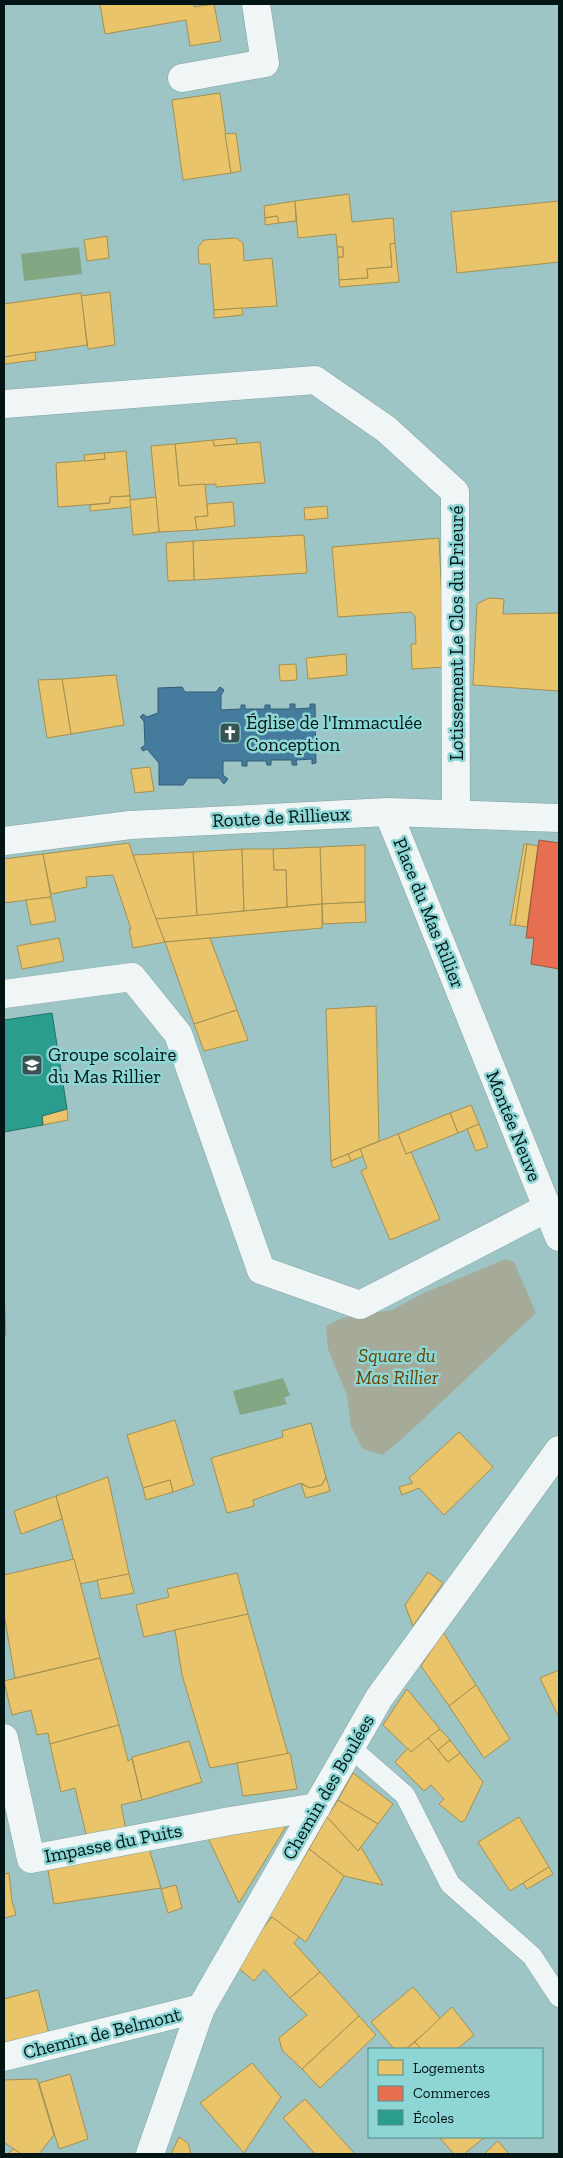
<svg xmlns="http://www.w3.org/2000/svg" width="563" height="2158" viewBox="0 0 563 2158" font-family="'Zilla Slab',serif">
<style>
.green{fill:#a5aa99}
.water{fill:#84a783}
.homes{fill:#e9c46a;stroke:#a39050}
.shops{fill:#e76f51;stroke:#a2543f}
.schools{fill:#2a9d8f;stroke:#1e746a}
.public{fill:#457b9d;stroke:#315c74}
.lines{fill:none;stroke-linecap:round;stroke-linejoin:round}
.lane-casing{stroke:#83a2a2;stroke-width:21}
.street-casing{stroke:#83a2a2;stroke-width:29}
.secondary-casing{stroke:#83a2a2;stroke-width:29}
.lane{stroke:#f0f6f6;stroke-width:20}
.street{stroke:#f0f6f6;stroke-width:28}
.secondary{stroke:#f0f6f6;stroke-width:28}
.labels{text-anchor:middle;dominant-baseline:central;stroke-width:5;stroke-linejoin:round;paint-order:stroke}
.street-label{font-size:19px;fill:#011515;stroke:#8dd6d5}
.poi-label{font-size:19px;fill:#011515;stroke:#8dd6d5;text-anchor:start}
.park-label{font-size:19px;font-style:italic;fill:#684400;stroke:#8dd6d5}
</style>
<rect width="100%" height="100%" fill="#9ec5c5"/>
<path class="green" d="M506,1259L514,1262L536,1313L402,1439L382,1455L363,1449L351,1427L347,1395L328,1349L326,1326L342,1318L392,1310L424,1293Z"/>
<g class="water">
<path d="M79,247L82,274L24,281L21,254Z"/>
<path d="M283,1378L290,1395L284,1398L287,1404L240,1415L233,1391Z"/>
</g>
<g class="homes">
<path d="M100,4H193L194,7L214,4L221,41L190,46L186,20L105,34Z"/>
<path d="M220,93L231,173L183,180L172,100Z"/>
<path d="M236,133L241,171L231,173L225,134Z"/>
<path d="M349,194L352,222L393,218L395,243L390,244L392,267L367,269L368,278L339,280L338,257H343V247H337L336,234L298,238L295,201Z"/>
<path d="M295,201L296,221L279,223L277,216L265,218L264,206Z"/>
<path d="M559,201V262L457,273L451,212Z"/>
<path d="M277,216L279,223L265,225V218Z"/>
<path d="M107,236L109,258L87,261L84,240Z"/>
<path d="M236,238L243,243L244,261L272,258L277,306L214,310L210,264H199L198,247L204,240Z"/>
<path d="M395,243L399,282L340,287L339,280L368,278L367,269L392,267L390,244Z"/>
<path d="M337,247H343V257H338Z"/>
<path d="M110,292L115,345L88,349L81,296Z"/>
<path d="M81,293L87,345L4,357V304Z"/>
<path d="M242,308L243,315L214,318V310Z"/>
<path d="M35,352L36,360L5,364L4,357Z"/>
<path d="M236,438L237,444L214,446L213,440Z"/>
<path d="M213,440L214,446L260,442L265,483L216,487V484L179,486L175,444Z"/>
<path d="M175,444L179,486L205,484L208,516L195,517L197,530L159,532L151,446Z"/>
<path d="M126,451L130,496L110,497V503L58,507L56,463L105,459L104,453Z"/>
<path d="M104,453L105,459L85,461L84,455Z"/>
<path d="M130,496L131,507L90,511V505L110,503V497Z"/>
<path d="M156,497L159,532L133,535L130,500Z"/>
<path d="M233,502L235,526L197,530L195,517L208,516L207,504Z"/>
<path d="M327,506L328,518L305,520L304,508Z"/>
<path d="M304,535L307,573L194,580L193,541Z"/>
<path d="M439,538L445,667L412,669L411,644H416L415,616L411,612L338,617L332,547Z"/>
<path d="M193,541L194,580L168,581L166,543Z"/>
<path d="M489,598L504,599L503,614L559,613V691L473,685L477,604Z"/>
<path d="M346,654L347,675L308,679L306,658Z"/>
<path d="M296,664L297,680L280,681L279,665Z"/>
<path d="M116,675L124,725L71,734L62,679Z"/>
<path d="M62,679L71,734L47,738L38,680Z"/>
<path d="M150,767L154,791L135,793L131,769Z"/>
<path d="M129,843L133,855L165,942L133,948L129,929H131L113,875L86,877L87,887L51,894L43,854Z"/>
<path d="M524,844H527L515,925H510Z"/>
<path d="M527,844L538,846L527,927L515,925Z"/>
<path d="M365,845V902L322,904L320,847Z"/>
<path d="M320,847L322,904L287,907L286,870H274L273,849Z"/>
<path d="M242,849L244,911L197,916L193,852Z"/>
<path d="M242,849H273L274,870H286L287,907L244,911Z"/>
<path d="M193,852L197,916L156,919L133,855Z"/>
<path d="M43,854L51,897L4,903V859Z"/>
<path d="M51,897L56,921L31,925L26,900Z"/>
<path d="M365,902L366,922L323,924L322,904Z"/>
<path d="M322,904V928L210,938L165,942L156,919Z"/>
<path d="M59,938L64,961L22,969L17,946Z"/>
<path d="M210,938L237,1010L194,1024L165,942Z"/>
<path d="M376,1006L379,1141L331,1161L326,1009Z"/>
<path d="M237,1010L248,1040L204,1051L194,1024Z"/>
<path d="M471,1105L479,1124L458,1133L450,1113Z"/>
<path d="M67,1109L68,1120L43,1125L42,1116Z"/>
<path d="M450,1113L458,1133L406,1154L398,1134Z"/>
<path d="M479,1124L488,1147L476,1151L467,1129Z"/>
<path d="M398,1134L406,1154L411,1152L440,1219L390,1240L361,1171L367,1168L360,1149Z"/>
<path d="M360,1149L363,1156L351,1161L348,1154Z"/>
<path d="M348,1154L351,1161L333,1168L331,1161Z"/>
<path d="M4,1294L6,1335H4Z"/>
<path d="M175,1420L194,1485L173,1492L170,1480L143,1488L127,1435Z"/>
<path d="M311,1423L326,1477L322,1485L310,1488L301,1483L253,1500L254,1506L227,1513L211,1458L283,1437L282,1431Z"/>
<path d="M459,1432L493,1467L444,1515L419,1488L402,1495L399,1487L413,1483L409,1478Z"/>
<path d="M108,1477L129,1574L80,1584L56,1496Z"/>
<path d="M326,1477L330,1491L306,1498L301,1484L310,1488L322,1485Z"/>
<path d="M170,1480L173,1492L146,1500L143,1488Z"/>
<path d="M56,1496L62,1519L21,1534L14,1511Z"/>
<path d="M74,1559L100,1658L15,1678L4,1614V1575Z"/>
<path d="M428,1572L443,1583L413,1626L405,1605Z"/>
<path d="M237,1573L248,1614L144,1637L136,1605L169,1597L167,1589Z"/>
<path d="M129,1574L134,1593L101,1599L97,1580Z"/>
<path d="M248,1614L288,1754L210,1768L182,1675L175,1630Z"/>
<path d="M443,1632L476,1685L449,1706L421,1666Z"/>
<path d="M100,1658L119,1725L50,1744L48,1733L37,1735L31,1710L12,1715L4,1681Z"/>
<path d="M559,1670V1718L540,1678Z"/>
<path d="M476,1685L510,1739L484,1758L449,1706Z"/>
<path d="M407,1689L440,1729L411,1752L383,1725Z"/>
<path d="M119,1725L128,1761L132,1759L142,1800L121,1805L126,1830L87,1838L75,1788L61,1792L50,1744Z"/>
<path d="M440,1729L450,1740L438,1750L428,1738Z"/>
<path d="M428,1738L448,1762L460,1753L483,1782L465,1820L461,1822L439,1804L444,1799L431,1785L424,1791L395,1762L408,1748L411,1752Z"/>
<path d="M450,1740L460,1753L448,1762L438,1750Z"/>
<path d="M189,1741L202,1782L142,1800L132,1757Z"/>
<path d="M290,1753L297,1789L243,1796L237,1763Z"/>
<path d="M353,1773L393,1804L378,1824L338,1800Z"/>
<path d="M338,1800L378,1824L358,1851L327,1817Z"/>
<path d="M327,1817L358,1851L361,1847L383,1885L344,1876L309,1849Z"/>
<path d="M519,1817L549,1867L510,1891L478,1842Z"/>
<path d="M278,1820L285,1828L239,1903L206,1834Z"/>
<path d="M148,1845L161,1888L54,1904L47,1865Z"/>
<path d="M309,1849L344,1876L306,1942L269,1916Z"/>
<path d="M549,1867L553,1874L527,1889L523,1883Z"/>
<path d="M9,1873L12,1901L16,1915L4,1918V1874Z"/>
<path d="M176,1885L182,1908L168,1913L161,1889Z"/>
<path d="M272,1917L299,1937L294,1943L320,1972L290,1998L264,1969L254,1981L237,1967L251,1943Z"/>
<path d="M320,1972L359,2016L302,2069L282,2050L279,2038L307,2015L290,1998Z"/>
<path d="M413,1987L441,2019L406,2049H394L371,2022Z"/>
<path d="M38,1990L49,2034L4,2045V1999Z"/>
<path d="M452,2007L474,2035L457,2049H421L415,2042Z"/>
<path d="M359,2016L376,2035L320,2088L302,2069Z"/>
<path d="M415,2042L421,2049H406Z"/>
<path d="M252,2063L281,2097L244,2153L200,2103Z"/>
<path d="M70,2074L88,2139L59,2149L39,2083Z"/>
<path d="M37,2079L54,2135L39,2154H21L4,2142V2080Z"/>
<path d="M305,2099L355,2154H315L283,2118Z"/>
<path d="M179,2137L188,2143L191,2154H171Z"/>
<path d="M439,2137H485L464,2154H454Z"/>
<path d="M498,2141L509,2154H484Z"/>
<path d="M14,2149L21,2154H7Z"/>
</g>
<path class="shops" d="M539,840L559,843V969L531,964L534,938H526Z"/>
<path class="schools" d="M52,1013L67,1109L42,1116L43,1125L4,1132V1020Z"/>
<path class="public" d="M182,687L185,692H216L220,687L224,690L221,695V710L241,709V705H245V709H265V705H270V709H290V704H295V709L310,708V704H315L316,763L312,764V759L296,760L297,765H292V760H271V765H267L266,761H247V766H242V761H223V775L228,779L224,784L219,778H188L183,785H159V763L147,749L143,751L141,748L145,745L144,721L140,717L143,714L147,717L158,713V688Z"/>
<g class="lines">
<g class="lane-casing">
<path id="lane" d="M351,1748L405,1795L450,1884L532,1956L559,1997"/>
</g>
<g class="street-casing">
<g id="street">
<path d="M182,78L265,63L256,4"/>
<path d="M5,404L315,380L386,429L455,492L456,814"/>
<path d="M4,994L132,977L178,1034L261,1270L360,1305L547,1208"/>
<path d="M4,1738L31,1859L230,1821L317,1807"/>
<path d="M4,2057L201,2008"/>
<path d="M150,2154L201,2008L379,1698L559,1450"/>
</g>
</g>
<g class="secondary-casing">
<g id="secondary">
<path d="M388,812L559,1237"/>
<path d="M4,841L130,825L388,812L559,818"/>
</g>
</g>
<use href="#lane" class="lane"/>
<use href="#street" class="street"/>
<use href="#secondary" class="secondary"/>
</g>
<defs>
<g id="church-square" transform="scale(1.125)"><rect x="-9" y="-9" width="18" height="18" rx="4" fill="#385353" stroke="#8dd6d5"/><path d="M-1.2-6h2.4v3.5h3.3v2.4h-3.3V6h-2.4V-.1h-3.3v-2.4h3.3Z" fill="#fff"/></g>
<g id="school-square" transform="scale(1.125)"><rect x="-9" y="-9" width="18" height="18" rx="4" fill="#385353" stroke="#8dd6d5"/><path d="M0-5L7-2L0 1L-7-2ZM-4 1L0 2.5L4 1V4Q0 6-4 4Z" fill="#fff"/></g>
</defs>
<g fill-rule="evenodd">
<use href="#church-square" x="230" y="733"/>
<use href="#school-square" x="32" y="1065"/>
</g>
<g class="labels">
<g class="street-label">
<text transform="translate(456 633) rotate(-90)">Lotissement Le Clos du Prieuré</text>
<text transform="translate(281 817) rotate(-3)">Route de Rillieux</text>
<text transform="translate(429 913) rotate(68)">Place du Mas Rillier</text>
<text transform="translate(514 1126) rotate(68)">Montée Neuve</text>
<text transform="translate(328 1787) rotate(-60)">Chemin des Boulées</text>
<text transform="translate(113 1843) rotate(-11)">Impasse du Puits</text>
<text transform="translate(102 2033) rotate(-14)">Chemin de Belmont</text>
</g>
<g class="poi-label">
<text x="246" y="722">Église de l'Immaculée<tspan x="246" dy="22">Conception</tspan></text>
<text x="48" y="1054">Groupe scolaire<tspan x="48" dy="22">du Mas Rillier</tspan></text>
</g>
<g class="park-label">
<text x="397" y="1355">Square du<tspan x="397" dy="22">Mas Rillier</tspan></text>
</g>
</g>
<rect width="563" height="2158" fill="none" stroke="#011515" stroke-width="10"/>
<rect x="368" y="2048" width="175" height="90" fill="#8dd6d5" stroke="#558988"/>
<rect x="378" y="2060" width="25" height="15" fill="#e9c46a" stroke="#558988"/>
<text x="413" y="2073" font-size="15" fill="#011515">Logements</text>
<rect x="378" y="2086" width="25" height="15" fill="#e76f51" stroke="#558988"/>
<text x="413" y="2098" font-size="15" fill="#011515">Commerces</text>
<rect x="378" y="2110" width="25" height="15" fill="#2a9d8f" stroke="#558988"/>
<text x="413" y="2123" font-size="15" fill="#011515">Écoles</text>
</svg>
